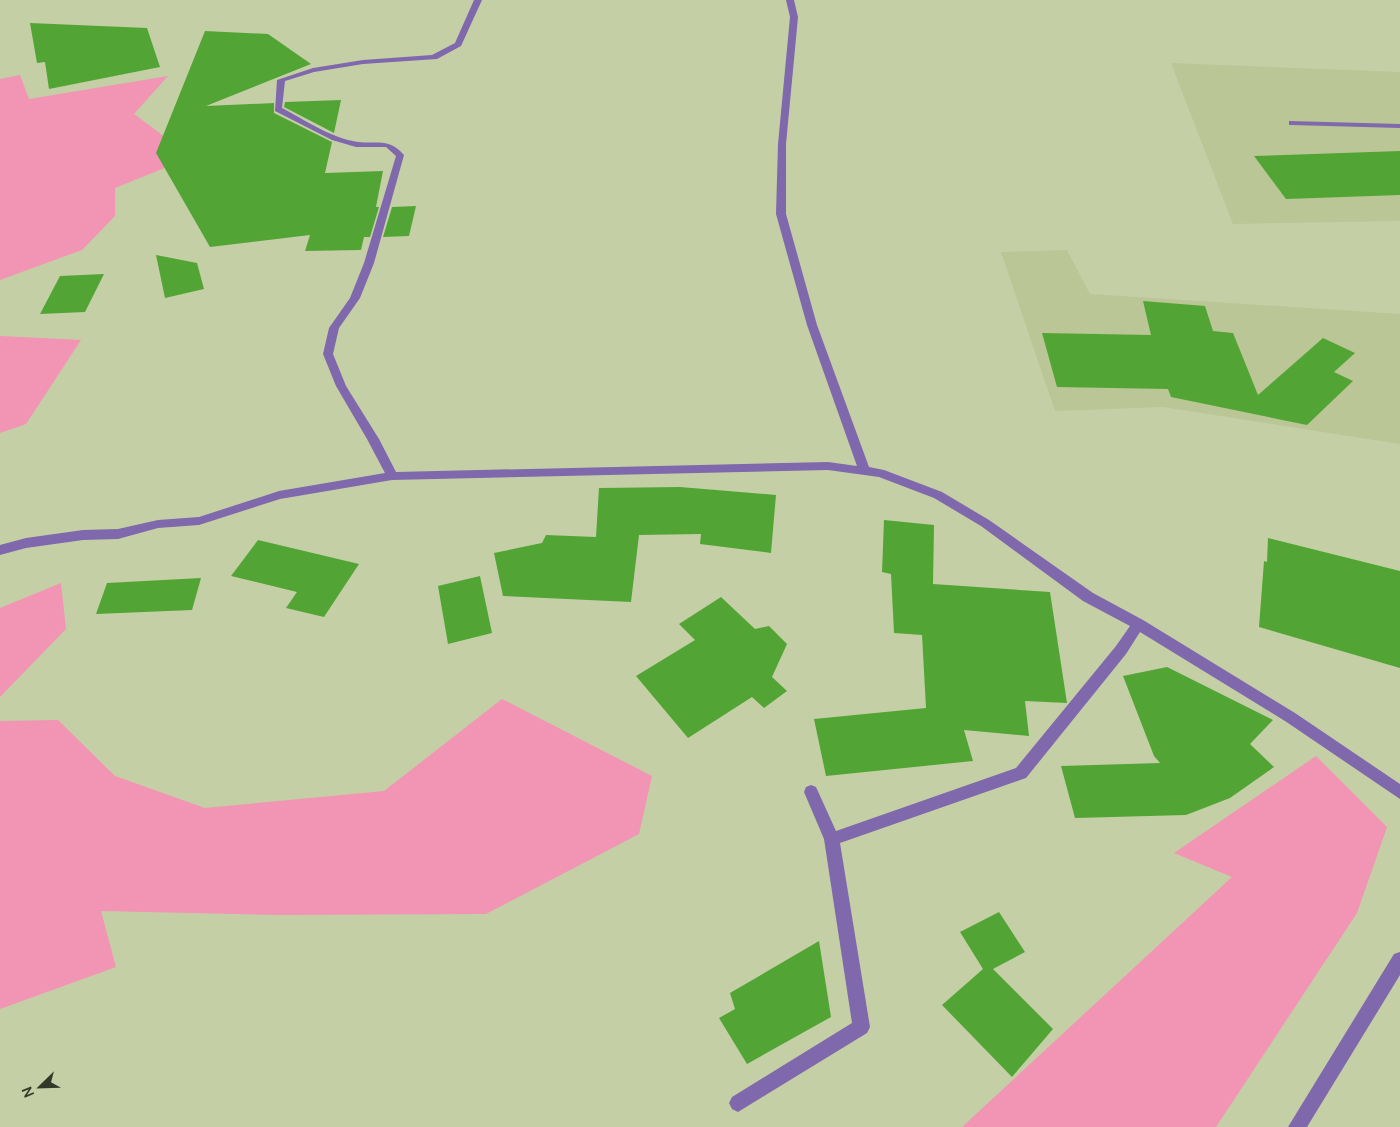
<svg xmlns="http://www.w3.org/2000/svg" width="1400" height="1127" viewBox="0 0 1400 1127" font-family="Manrope,sans-serif">
<style>
.built{fill:#bac695}
.green{fill:#f294b3}
.building{fill:#52a535}
.lines{fill:none;stroke-linecap:round;stroke-linejoin:round}
.minor{fill:#7f68ab;fill-rule:evenodd}
</style>
<rect width="100%" height="100%" fill="#c5cfa6"/>
<g class="built">
<path d="M1171,63L1400,72V221L1233,224Z"/>
<path d="M1067,250L1090,294L1400,314V444L1163,407L1055,411L1001,252Z"/>
</g>
<g class="green">
<path d="M20,75L29,99L168,76L134,114L192,157L115,188V216L82,250L0,280V79Z"/>
<path d="M0,336L81,340L26,424L0,433Z"/>
<path d="M61,583L66,629L0,697V608Z"/>
<path d="M502,699L652,776L639,834L486,914L282,915L101,911L116,967L0,1009V721L58,720L115,776L205,808L384,791Z"/>
<path d="M1316,756L1387,827L1357,913L1216,1127H962L1232,877L1174,853Z"/>
</g>
<g class="building">
<path d="M30,23L147,28L160,67L49,89L45,62L37,63Z"/>
<path d="M205,31L268,34L311,64L206,106L274,103V113L332,142L325,173L383,171L376,207H379L370,237H364L361,250L305,251L310,235L210,247L156,153Z"/>
<path d="M341,100L334,133L284,107L285,102Z"/>
<path d="M1400,151V195L1286,199L1254,156Z"/>
<path d="M416,206L409,236L383,237L392,207Z"/>
<path d="M156,255L197,263L204,289L165,298Z"/>
<path d="M104,274L85,312L40,314L60,276Z"/>
<path d="M1143,301L1205,306L1213,331L1233,333L1258,395L1323,338L1355,353L1334,372L1353,381L1307,425L1171,397L1168,389L1057,387L1042,333L1151,335Z"/>
<path d="M680,487L776,495L771,553L700,544L701,534L639,535L631,602L503,596L494,553L542,543L546,535L596,537L599,488Z"/>
<path d="M884,520L934,525L933,584L1050,592L1067,703L1025,701L1029,736L964,730L973,761L826,776L814,719L926,708L922,635L894,633L891,574L882,572Z"/>
<path d="M1268,538L1400,571V668L1259,627L1264,561L1267,562Z"/>
<path d="M258,540L359,564L324,617L286,608L297,592L231,576Z"/>
<path d="M480,576L492,633L448,644L438,586Z"/>
<path d="M201,578L192,610L96,614L107,583Z"/>
<path d="M721,597L755,629L769,626L787,644L772,677L787,691L764,708L752,697L688,738L636,676L695,640L679,624Z"/>
<path d="M1167,667L1273,720L1250,744L1274,767L1230,798L1186,815L1075,818L1061,766L1160,763L1154,756L1123,676Z"/>
<path d="M999,912L1025,952L993,969L1053,1029L1012,1077L942,1005L983,969L960,932Z"/>
<path d="M819,941L831,1017L747,1064L719,1018L735,1009L730,993Z"/>
</g>
<g class="lines">
<g class="minor">
<path d="M474,0H482L461,46L437,59L363,64L314,72L285,81L282,108C305,120 331,138 358,142C378,144 389,138 404,155L374,263L360,298L339,328L333,354L346,386L379,439L396,472L828,462L857,466L807,325L776,214L778,144L790,17L786,0H794L798,17L786,144V214L817,325L869,467L884,470L942,492L989,520L1093,593L1143,620L1295,713L1400,784V799L1285,721L1140,632L1126,654L1026,778L840,843L870,1027L867,1033L738,1112L732,1109L729,1103L732,1097L852,1023L824,839L804,792L806,787L811,785L816,787L836,831L1016,768L1116,646L1130,626L1083,601L981,526L934,498L879,477L828,470L392,480L280,499L199,525L158,528L118,539L83,540L26,548L0,555V545L26,538L83,530L118,529L158,520L199,517L279,491L385,473L367,439L336,386L323,354L329,328L350,298L364,263L396,156L386,147H356L332,140L275,111L277,80L313,68L363,60L432,55L455,43Z"/>
<path d="M1289,121L1400,124V128L1292,125H1289Z"/>
<path d="M1400,952V975L1307,1127H1288L1394,954Z"/>
</g>
</g>
<g transform="translate(40 1087) rotate(247)" stroke="#c5cfa6" stroke-width="4" paint-order="stroke">
<path d="M0-4L9 19L0 12L-9 19Z" fill="#343828"/>
<text y="-8" font-size="14" font-weight="bold" text-anchor="middle" fill="#343828">N</text>
</g>
</svg>
